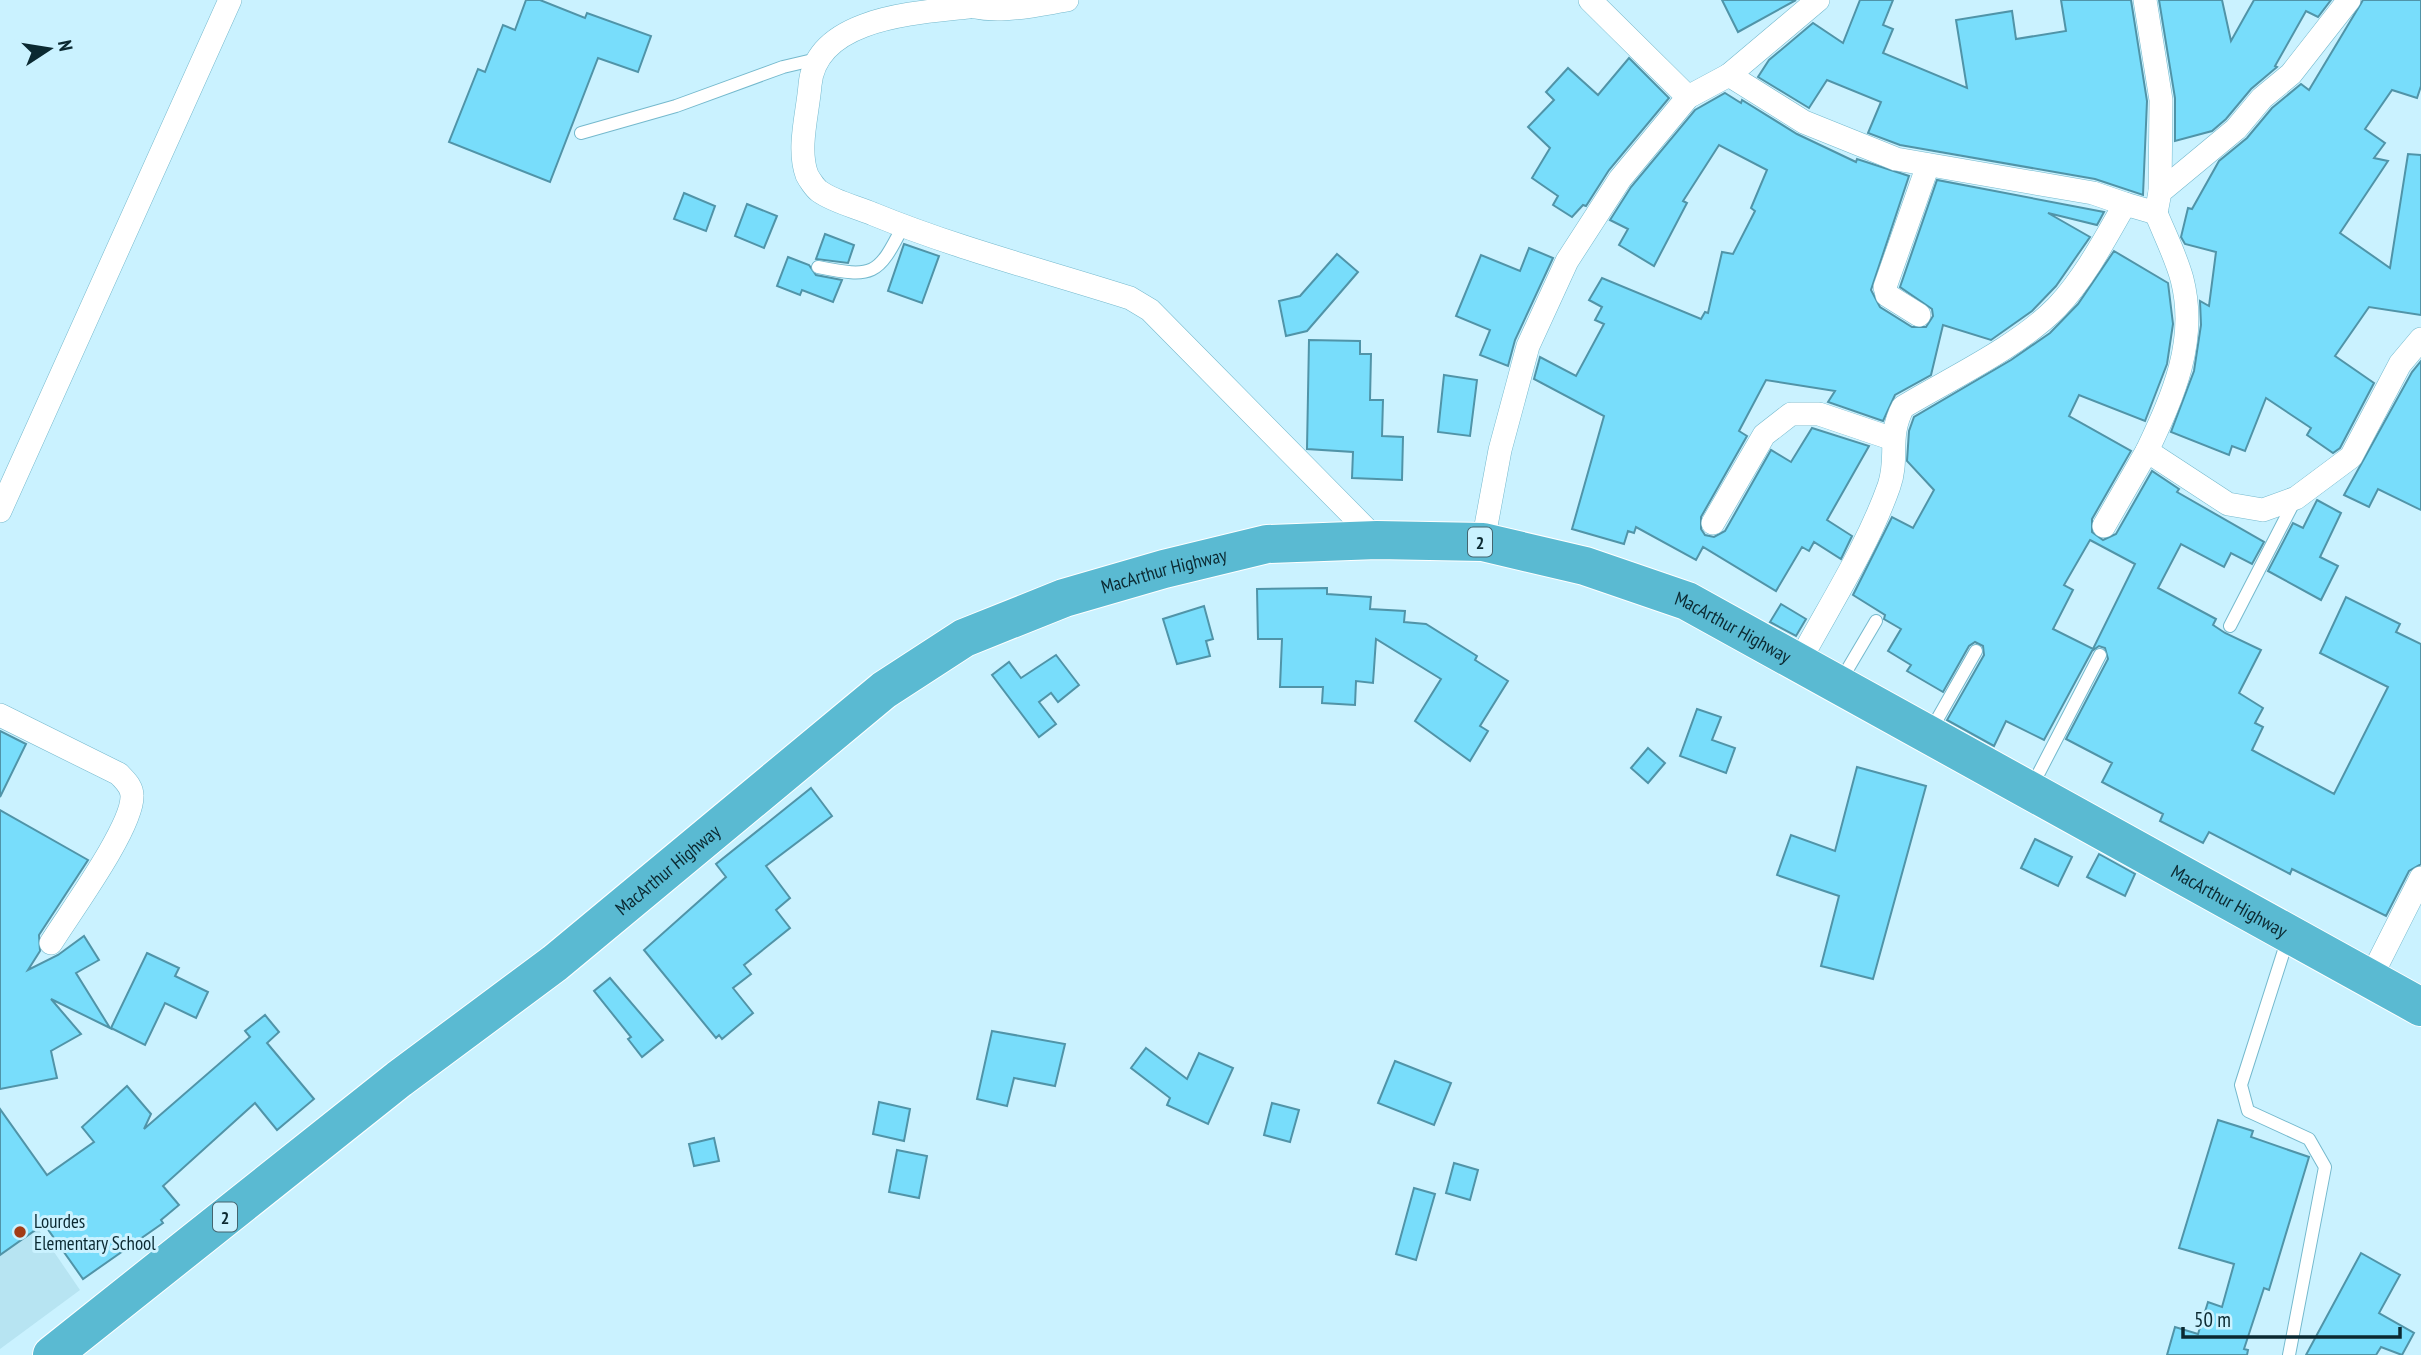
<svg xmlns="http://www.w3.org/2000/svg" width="2421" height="1355" viewBox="0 0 2421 1355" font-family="'PT Sans Narrow',sans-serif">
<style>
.built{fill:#b7e4f2}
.building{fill:#78ddfb;stroke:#5094a8;stroke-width:2;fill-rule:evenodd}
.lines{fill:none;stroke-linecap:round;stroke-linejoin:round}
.service-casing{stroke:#75b9cd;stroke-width:14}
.minor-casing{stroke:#75b9cd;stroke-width:24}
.trunk-casing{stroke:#fff;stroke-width:40}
.service{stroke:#fff;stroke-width:12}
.minor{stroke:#fff;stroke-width:23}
.trunk{stroke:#5abad2;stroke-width:38}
.poi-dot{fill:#a33c15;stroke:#caf2ff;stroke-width:2.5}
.labels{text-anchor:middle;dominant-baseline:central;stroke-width:6;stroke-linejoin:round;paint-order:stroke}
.shield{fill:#caf2ff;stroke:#44656f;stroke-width:2}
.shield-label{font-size:18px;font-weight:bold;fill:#0b2931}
.street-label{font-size:19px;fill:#0b2931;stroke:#caf2ff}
.poi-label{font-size:19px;fill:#0b2931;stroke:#caf2ff;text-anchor:start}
</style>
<rect width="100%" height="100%" fill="#caf2ff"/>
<path class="built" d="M0,1173L80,1290L0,1349Z"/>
<g class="building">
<path d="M526,0H540L585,18L587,13L651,36L638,72L598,58L550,182L449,142L478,69L485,72L503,25L515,30Z"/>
<path d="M1722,0H1796L1738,32Z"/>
<path d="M1860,0H1893L1883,25L1893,29L1883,53L1967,88L1956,20L2012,11L2016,39L2066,31L2061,0H2131L2147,101L2143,195L2095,179L1900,145L1868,133L1881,102L1827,80L1809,108L1758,77L1769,60L1813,23L1843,43Z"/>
<path d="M2159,0H2222L2231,41L2254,0H2331L2318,17L2306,11L2275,66L2277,67L2251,89L2226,119L2212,131L2175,141V98Z"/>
<path d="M2363,0H2421V86L2417,98L2392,90L2365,129L2385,143L2374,158L2388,161L2340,233L2390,268L2408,154L2421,155V315L2369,307L2335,356L2374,383L2340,448L2333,453L2307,435L2311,428L2266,398L2245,451L2232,446L2229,455L2171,432L2194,371L2201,325L2200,301L2209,306L2216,252L2185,244L2181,237L2188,208L2192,209L2219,161L2247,138L2272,108L2301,84L2309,90Z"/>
<path d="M1629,58L1669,98L1609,170L1586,206L1583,205L1572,217L1553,205L1558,196L1532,178L1550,148L1528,127L1554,100L1546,92L1568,68L1598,95Z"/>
<path d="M1725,93L1741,103L1742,100L1797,134L1856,162L1857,159L1909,176L1871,290L1880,307L1912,327H1926L1933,316L1932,309L1900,287L1937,180L2104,212L2097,225L2048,213L2090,237L2056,286L2032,311L1991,340L1943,325L1931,375L1895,395L1883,421L1828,402L1835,391L1766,380L1739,431L1747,436L1701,517V529L1705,535L1714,537L1725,531L1771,450L1791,462L1812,428L1869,446L1827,520L1852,536L1841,559L1814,542L1809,551L1802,547L1776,591L1703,547L1696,560L1636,527L1634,533L1628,531L1624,544L1572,529L1604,416L1534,379L1540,357L1576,376L1604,324L1595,320L1602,307L1589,300L1602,278L1701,319L1705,312L1708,313L1722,252L1733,254L1755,211L1751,208L1767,170L1719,145L1683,201L1687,203L1654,266L1619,245L1628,229L1610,220L1631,187L1695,110Z"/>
<path d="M684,193L715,206L706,231L674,219Z"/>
<path d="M747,204L777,216L764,248L735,236Z"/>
<path d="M825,234L854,245L848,263L816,259Z"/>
<path d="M904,244L939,256L922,303L888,291Z"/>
<path d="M1529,248L1553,258L1515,340L1508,366L1480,355L1490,330L1456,316L1481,255L1520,271Z"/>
<path d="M2114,251L2168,283L2173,324L2167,364L2145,421L2079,395L2069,416L2131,451L2092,519V532L2103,540L2116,534L2152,471L2179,489L2177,492L2264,542L2252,564L2231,553L2224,567L2181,544L2158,588L2216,619L2213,625L2225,633L2261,650L2239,693L2263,708L2255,723L2263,727L2252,750L2334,794L2388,687L2320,653L2346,597L2400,624L2396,632L2421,644V864L2409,871L2386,916L2292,869L2290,874L2209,832L2203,843L2160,821L2163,814L2102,782L2112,763L2066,739L2108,659L2105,648L2099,646L2092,651L2044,740L2006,721L1994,746L1947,720L1984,655L1983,646L1975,642L1969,646L1943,692L1907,671L1911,665L1888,651L1901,629L1884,619L1885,615L1853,595L1892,517L1913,528L1934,490L1907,461L1909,431L1914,417L2011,360L2050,333L2078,304ZM2090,540L2135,564L2093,649L2053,629L2073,590L2064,585Z"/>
<path d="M1337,254L1358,272L1307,331L1286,336L1279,301L1300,296Z"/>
<path d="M788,257L809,265L816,275L842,280L833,302L802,290L800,295L777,286Z"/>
<path d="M1309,340L1360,341V354H1371L1370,400H1383L1382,436L1403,437L1402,480L1352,478L1353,452L1307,449Z"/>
<path d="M2421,361V510L2378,489L2369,507L2344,495L2412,372Z"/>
<path d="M1444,375L1477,380L1470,436L1438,432Z"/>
<path d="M2317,500L2341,513L2320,557L2338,566L2321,600L2268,571L2293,523L2303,528Z"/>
<path d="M1327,588V594L1371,597L1370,609L1405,611L1404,622L1426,624L1477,656L1475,660L1508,681L1480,726L1488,731L1470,761L1415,721L1441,679L1376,639L1373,683L1356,681L1355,705L1322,703L1323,687H1280L1282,639H1258L1257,589Z"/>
<path d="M1781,604L1806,619L1796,636L1770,622Z"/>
<path d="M1204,606L1213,639L1206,641L1210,656L1177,664L1163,619Z"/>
<path d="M1056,655L1079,685L1058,702L1051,693L1039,702L1056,724L1039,737L992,675L1009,662L1021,678Z"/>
<path d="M1697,709L1721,717L1712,740L1735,748L1726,773L1680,756Z"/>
<path d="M0,731L26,744L0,797Z"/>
<path d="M1648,748L1665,763L1648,783L1631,768Z"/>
<path d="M1857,767L1926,786L1873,979L1821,966L1839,896L1777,875L1791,835L1835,851Z"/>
<path d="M811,788L832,816L766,866L790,898L776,910L790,928L744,965L751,974L733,988L753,1013L722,1039L719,1035L716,1038L644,950L726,877L716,864Z"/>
<path d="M0,810L88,860L39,935L40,951L28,970L58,955L84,936L99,960L76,973L110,1028L51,999L81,1034L51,1051L57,1078L0,1089Z"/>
<path d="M2035,839L2072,857L2058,886L2021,868Z"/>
<path d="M2099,854L2135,874L2125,896L2087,877Z"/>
<path d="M147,953L179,968L175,976L208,992L196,1018L165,1003L145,1045L111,1028Z"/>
<path d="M610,978L663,1040L642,1057L628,1039L631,1037L594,991Z"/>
<path d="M265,1015L279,1032L267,1043L314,1099L277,1130L255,1103L163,1186L179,1205L161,1220L163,1223L83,1279L44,1224L0,1255V1109L47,1175L94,1142L82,1127L127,1086L151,1114L144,1129L250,1037L245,1031Z"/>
<path d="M992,1031L1065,1044L1055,1086L1014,1078L1007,1106L977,1099Z"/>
<path d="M1146,1048L1187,1079L1199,1053L1233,1068L1208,1124L1167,1105L1170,1098L1131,1068Z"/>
<path d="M1395,1061L1451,1083L1434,1125L1378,1103Z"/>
<path d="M879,1102L910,1109L904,1141L873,1134Z"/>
<path d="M1272,1103L1299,1110L1290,1142L1264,1135Z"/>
<path d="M2218,1120L2253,1131L2251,1137L2309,1157L2269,1290L2264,1288L2244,1349L2248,1350L2247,1355H2167L2175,1327L2198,1334L2208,1302L2222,1307L2234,1264L2179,1248Z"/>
<path d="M714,1138L719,1161L694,1166L689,1144Z"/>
<path d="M897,1150L927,1156L919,1198L889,1192Z"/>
<path d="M1454,1163L1478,1170L1470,1200L1446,1193Z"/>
<path d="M1414,1188L1435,1194L1416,1260L1396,1254Z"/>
<path d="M2361,1253L2400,1275L2379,1313L2414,1333L2402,1355L2381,1347L2376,1355H2306Z"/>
</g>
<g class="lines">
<g class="service-casing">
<g id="service">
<path d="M581,133L676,106L783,67L817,59"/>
<path d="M818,267C873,278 878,276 903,226"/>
<path d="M2230,626L2296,498"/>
<path d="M1840,682L1876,621"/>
<path d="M1930,732L1976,651"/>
<path d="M2031,788L2100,655"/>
<path d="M2288,938L2241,1085L2248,1111L2309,1139L2325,1167L2289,1355"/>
</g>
</g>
<g class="minor-casing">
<g id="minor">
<path d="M953,0C988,17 1030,6 1067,0"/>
<path d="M1590,0L1688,97"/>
<path d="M2145,0L2161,100L2160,192"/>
<path d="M968,7C917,13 816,17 810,85C808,112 797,149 807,175C809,179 815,188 819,191C834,202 857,207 873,214C956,248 1045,271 1130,298L1150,310L1377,540"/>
<path d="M1729,75L1804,122L1896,159L2093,193L2125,204"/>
<path d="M2156,213C2165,235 2176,257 2182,279C2198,341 2173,396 2147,451L2228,504L2263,510L2296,498L2351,457L2400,364L2421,339"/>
<path d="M1919,315L1887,295L1885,287L1928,165"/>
<path d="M0,511L230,0"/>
<path d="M1713,523L1764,435L1791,414H1819L1893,439"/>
<path d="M2104,526L2147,451"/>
<path d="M1483,542L1500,450L1528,346L1567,261L1620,179L1688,97L1729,75L1818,0"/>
<path d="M1798,664C1829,606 1867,548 1889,486C1899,458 1887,437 1903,407C1951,378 2018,347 2057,307C2085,277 2105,239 2125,204L2156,213L2160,192L2236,129L2262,98L2291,74L2349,0"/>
<path d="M0,715L119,774C125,781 132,786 132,796C133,827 69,914 51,943"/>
<path d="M2370,979L2421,878"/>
</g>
</g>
<g class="trunk-casing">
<g id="trunk">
<path id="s1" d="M52,1355L399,1079L555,963L884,690L964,638L1064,598L1164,569L1267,544L1377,540L1483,542L1585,566L1687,601L2421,1007"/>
</g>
</g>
<use href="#service" class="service"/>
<use href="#minor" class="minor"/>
<use href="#trunk" class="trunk"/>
</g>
<circle class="poi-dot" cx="20" cy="1232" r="7"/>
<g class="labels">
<g class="shield">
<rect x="1468" y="527.5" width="24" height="29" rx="5"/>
<rect x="213" y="1202.5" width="24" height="29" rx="5"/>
</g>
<g class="shield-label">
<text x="1480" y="542">2</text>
<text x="225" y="1217">2</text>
</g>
<g class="street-label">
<text stroke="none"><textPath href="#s1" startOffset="1372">MacArthur Highway</textPath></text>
<text stroke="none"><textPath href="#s1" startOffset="1960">MacArthur Highway</textPath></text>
<text stroke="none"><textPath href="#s1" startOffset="784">MacArthur Highway</textPath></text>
<text stroke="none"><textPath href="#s1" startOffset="2527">MacArthur Highway</textPath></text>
</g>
<g class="poi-label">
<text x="34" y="1221">Lourdes<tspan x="34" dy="22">Elementary School</tspan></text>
</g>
</g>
<g transform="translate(49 49) rotate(78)" stroke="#caf2ff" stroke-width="5" paint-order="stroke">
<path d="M0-5L12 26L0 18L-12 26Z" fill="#0b2931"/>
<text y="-10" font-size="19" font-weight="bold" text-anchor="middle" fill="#0b2931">N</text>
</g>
<path d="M2183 1327v10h217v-10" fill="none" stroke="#0b2931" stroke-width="3.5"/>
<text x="2194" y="1327" font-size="21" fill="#0b2931" stroke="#caf2ff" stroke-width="5" paint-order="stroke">50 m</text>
</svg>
